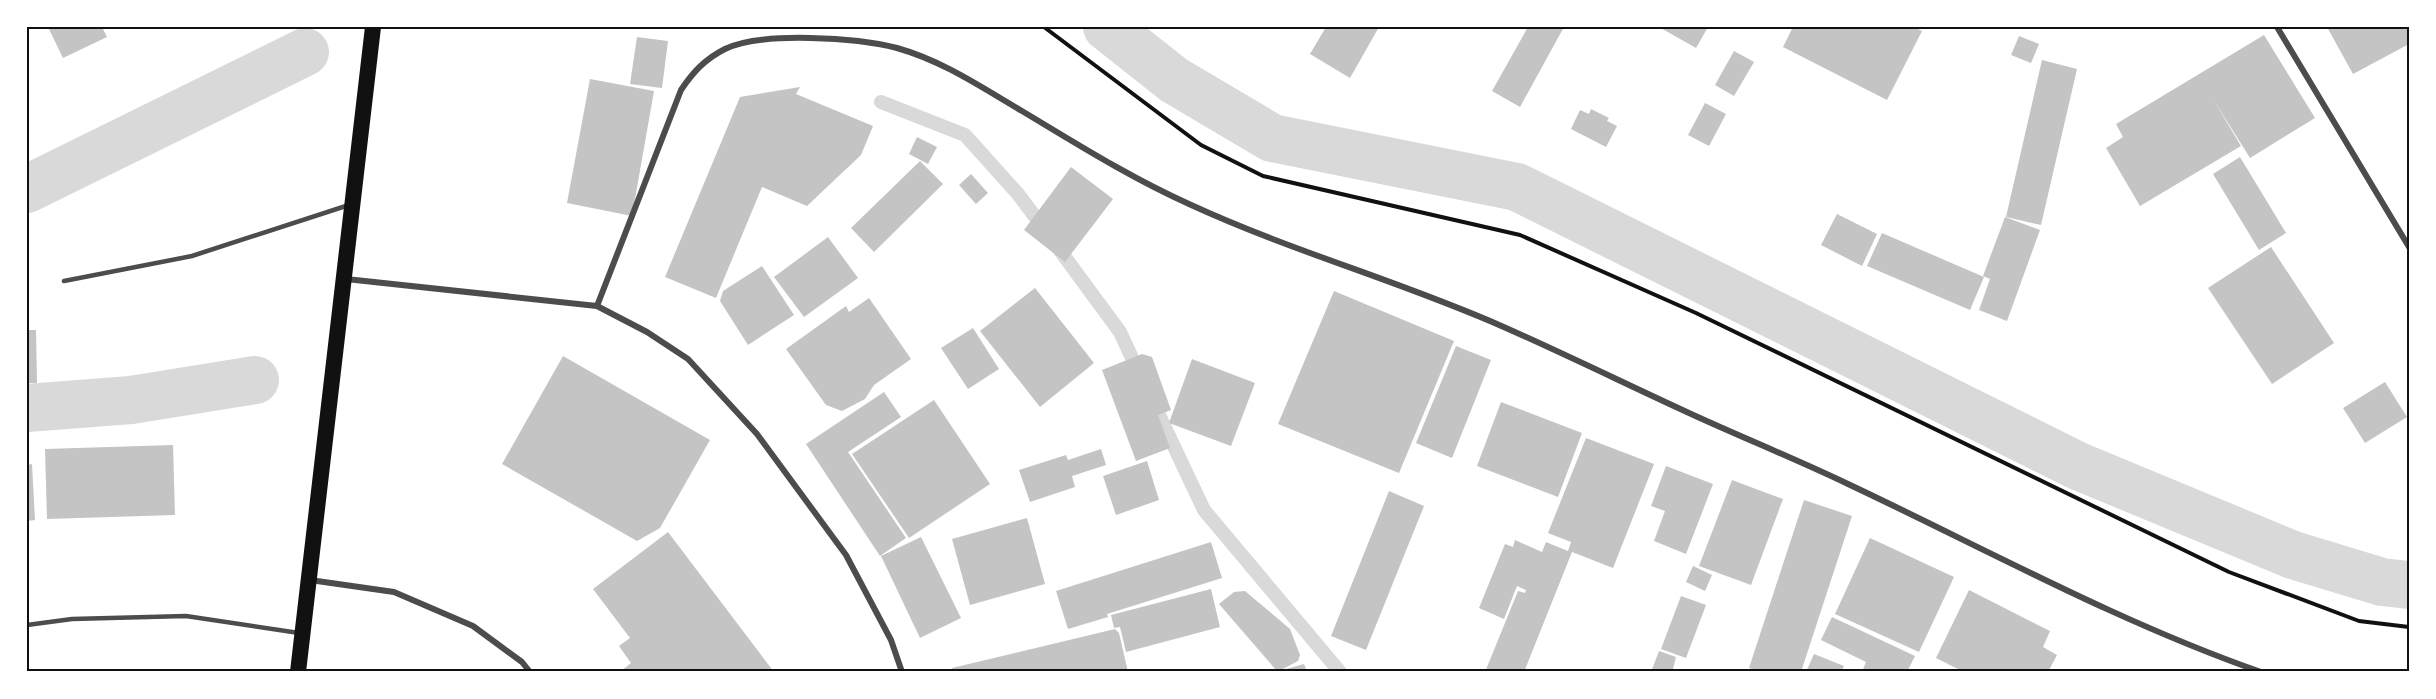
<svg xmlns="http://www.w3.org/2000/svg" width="2436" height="699" viewBox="0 0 2436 699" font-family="'PT Sans Narrow',sans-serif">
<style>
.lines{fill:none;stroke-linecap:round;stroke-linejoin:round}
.stream{stroke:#d9d9d9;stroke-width:14}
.canal{stroke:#d9d9d9;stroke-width:48}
.building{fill:#c4c4c4}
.path{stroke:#111;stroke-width:4}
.service{stroke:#4c4c4c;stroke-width:4.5}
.minor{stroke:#4c4c4c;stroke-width:6}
.trunk{stroke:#111;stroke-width:16}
.neatline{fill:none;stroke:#111;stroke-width:2}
</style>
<rect width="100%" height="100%" fill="#fff"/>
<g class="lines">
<g class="stream">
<path d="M881,102L965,135L1018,194L1045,230"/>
<path d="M1056,245L1120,332L1140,375"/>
<path d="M1152,400L1204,510L1340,672"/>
</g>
<g class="canal">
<path d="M1107,27L1174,80L1272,138L1517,187L2078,466L2293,555L2382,582L2409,585"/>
<path d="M27,189L305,52"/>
<path d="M27,408L131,400L255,380"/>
</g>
</g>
<g class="building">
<path d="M48,27H102L107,37L63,58Z"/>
<path d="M1326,27H1379L1350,78L1310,54Z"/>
<path d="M1528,27H1564L1520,107L1492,91Z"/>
<path d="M1659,27H1708L1696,48Z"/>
<path d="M1793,27H1914L1922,31L1887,100L1783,47Z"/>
<path d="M2327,27H2409V44L2353,74Z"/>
<path d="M2264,35L2315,118L2250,158L2213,99L2241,146L2140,206L2106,148L2123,137L2116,124Z"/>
<path d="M2019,36L2039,44L2031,63L2011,55Z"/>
<path d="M637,37L668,41L662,88L630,84Z"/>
<path d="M1734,51L1754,62L1734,96L1715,85Z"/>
<path d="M2042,60L2077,69L2041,225L2006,217Z"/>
<path d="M590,79L654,91L632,216L567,203Z"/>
<path d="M800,87L796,94L873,126L861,155L807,206L762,187L716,298L665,277L740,97Z"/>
<path d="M1705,103L1726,114L1709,146L1688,135Z"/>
<path d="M1591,109L1609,118L1607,121L1617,126L1606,147L1571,129L1580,110L1589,114Z"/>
<path d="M917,137L937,147L928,164L909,154Z"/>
<path d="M2240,157L2286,233L2259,250L2213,174Z"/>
<path d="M920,161L943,184L874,252L851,228Z"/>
<path d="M1071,167L1113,199L1065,262L1024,230Z"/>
<path d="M971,174L988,193L976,204L959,185Z"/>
<path d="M1837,214L1877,234L1862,266L1821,245Z"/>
<path d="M2005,217L2040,230L2007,321L1979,310L1990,279L1983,276Z"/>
<path d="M1882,233L1984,277L1970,310L1867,266Z"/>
<path d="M828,237L858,278L804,317L774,277Z"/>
<path d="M2271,247L2334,343L2272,384L2208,288Z"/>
<path d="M762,266L794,315L748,345L720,301L723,291Z"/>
<path d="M1035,288L1094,363L1040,407L980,331Z"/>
<path d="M1334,291L1454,341L1399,473L1278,424Z"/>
<path d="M869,298L911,359L874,385L865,399L842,411L826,405L786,349L846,306L849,312Z"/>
<path d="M973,328L999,369L968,389L941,348Z"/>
<path d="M27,330H36L37,383H27Z"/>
<path d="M1456,346L1491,360L1452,458L1416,443Z"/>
<path d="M1142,354L1152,357L1171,410L1158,415L1170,448L1136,461L1102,370Z"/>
<path d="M563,356L710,440L660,528L637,541L502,464Z"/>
<path d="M1192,359L1255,383L1231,446L1169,423Z"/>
<path d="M2385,382L2407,417L2365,443L2343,408Z"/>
<path d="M884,392L901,417L848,452L906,538L880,556L806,444Z"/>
<path d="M934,400L990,484L909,538L852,454Z"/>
<path d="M1501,402L1582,433L1558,497L1477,466Z"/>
<path d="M1586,438L1654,464L1613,568L1572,552L1524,672H1485L1518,591L1525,593L1526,590L1517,586L1504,619L1479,608L1505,544L1513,547L1515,540L1542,552L1546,542L1568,551L1571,542L1548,533Z"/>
<path d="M173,445L175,515L47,519L45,449Z"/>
<path d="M1101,449L1106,465L1072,476L1075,487L1030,502L1019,470L1066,455L1068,460Z"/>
<path d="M1147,461L1159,500L1116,515L1103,476Z"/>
<path d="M32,464L35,520L27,521V465Z"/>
<path d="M1666,466L1713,484L1686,554L1654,541L1665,511L1651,506Z"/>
<path d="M1732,480L1783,499L1751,585L1699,566Z"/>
<path d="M1389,491L1424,506L1366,650L1331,636Z"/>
<path d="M1804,500L1852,516L1801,672H1761L1749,668Z"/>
<path d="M1027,518L1045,584L970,605L952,539Z"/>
<path d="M668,532L774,672H620L631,663L619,646L630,638L593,589Z"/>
<path d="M921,537L961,618L920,638L881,556Z"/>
<path d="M1870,538L1954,577L1919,652L1835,614Z"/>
<path d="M1211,542L1222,578L1107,614L1108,617L1068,629L1056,591Z"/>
<path d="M1693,566L1712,575L1705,591L1686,582Z"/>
<path d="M1211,589L1220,627L1126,652L1120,627L1114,628L1111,615Z"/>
<path d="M1969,590L2050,631L2043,647L2057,655L2048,672H1964L1936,658Z"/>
<path d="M1245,591L1290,629L1300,655L1298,661L1281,670H1276L1219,604L1234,592Z"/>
<path d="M1681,596L1706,605L1686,658L1661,649Z"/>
<path d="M1832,617L1915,656L1907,672H1862L1866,662L1821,640Z"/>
<path d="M1115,629L1119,633L1128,672H953L952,668Z"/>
<path d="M1659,651L1676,657L1673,669L1682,672H1651Z"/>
<path d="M1814,654L1844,666L1841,672H1806Z"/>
<path d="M1304,664L1307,672H1279V671Z"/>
</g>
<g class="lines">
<path class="path" d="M1044,27L1201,145L1263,176L1520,235L1696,313L2229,572L2359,621L2409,627"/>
<g class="service">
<path d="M64,281L192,256L349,205"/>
<path d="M27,625L72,619L186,616L299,633"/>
</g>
<g class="minor">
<path d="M2277,27L2409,247"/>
<path d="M346,279L597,306L647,332L688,359L757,434L846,555L891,640L902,672"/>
<path d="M597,306L681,90C693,72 705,59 725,49C762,31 858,38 897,48C943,61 981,87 1022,111C1077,144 1131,178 1189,204C1293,252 1403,282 1506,328C1567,355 1628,385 1689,413C1741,437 1796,459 1848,484C1984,548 2118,622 2261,672"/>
<path d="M310,580L394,592L473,626L522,662L530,672"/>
</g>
<path class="trunk" d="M298,672L373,27"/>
</g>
<rect width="2436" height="699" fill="none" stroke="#ffffff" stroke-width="57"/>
<rect x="28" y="28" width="2380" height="642" class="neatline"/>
</svg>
